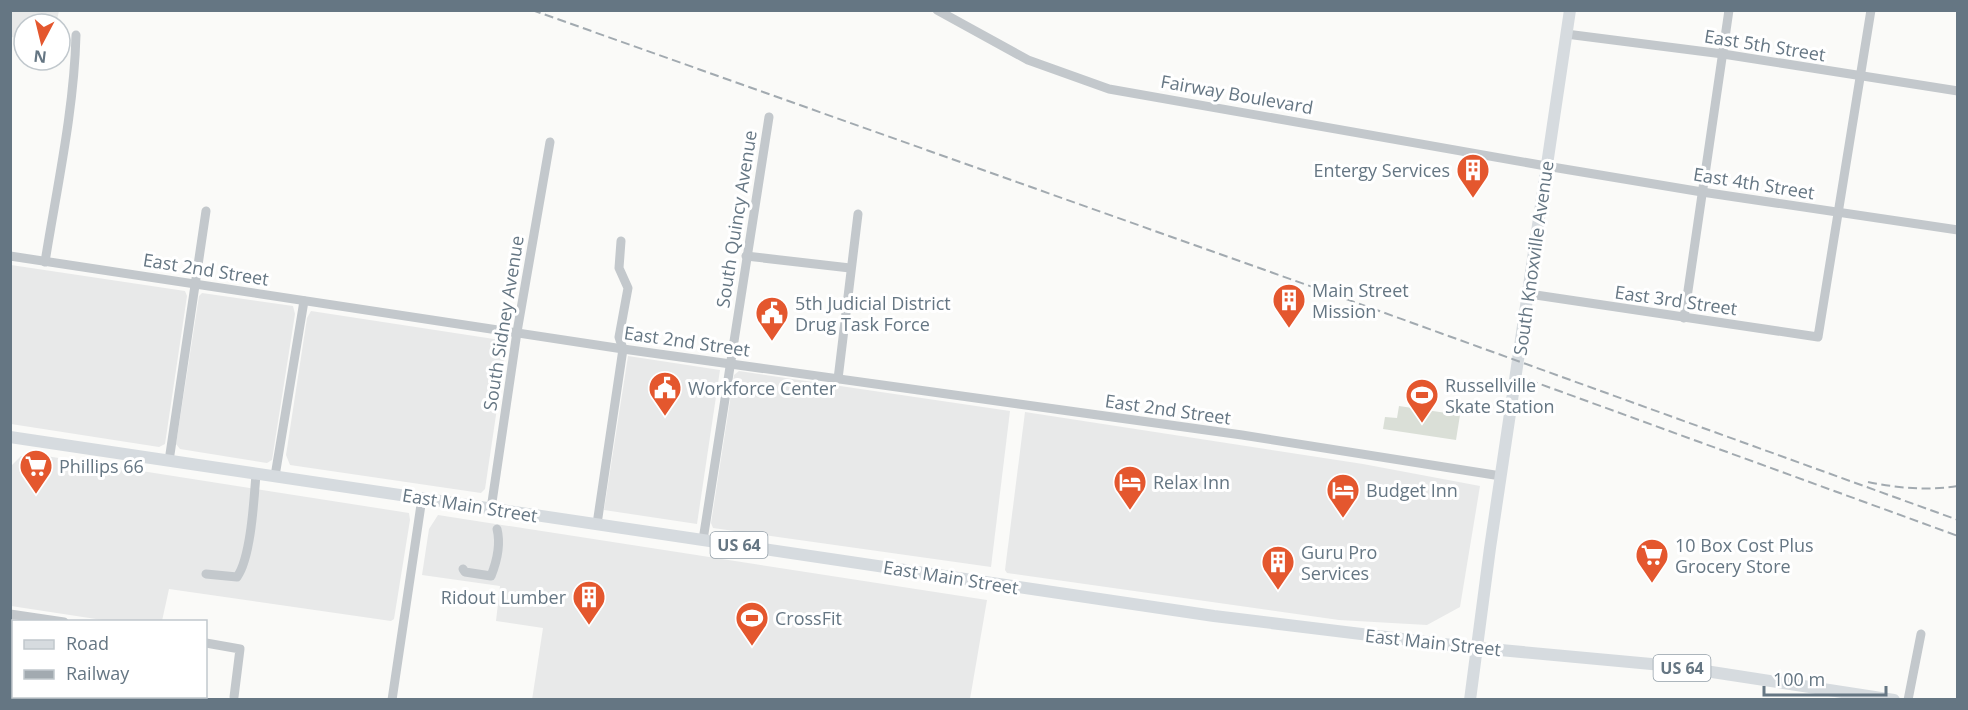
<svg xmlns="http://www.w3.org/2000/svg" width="1968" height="710" viewBox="0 0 1968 710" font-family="'Open Sans',sans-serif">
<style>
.built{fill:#e8e9e9}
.green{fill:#dadfd7}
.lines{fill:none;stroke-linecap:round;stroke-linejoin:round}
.minor{stroke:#c3c8cc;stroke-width:9}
.major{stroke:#d6dbdf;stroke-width:12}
.rail{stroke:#a2aab0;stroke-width:2;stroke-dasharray:9 4.5;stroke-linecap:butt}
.labels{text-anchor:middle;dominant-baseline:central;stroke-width:6;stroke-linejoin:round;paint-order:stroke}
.shield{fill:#fff;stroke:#939fa8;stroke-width:1.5}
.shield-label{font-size:16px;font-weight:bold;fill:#657683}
.street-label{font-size:18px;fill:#657683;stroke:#fff}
.poi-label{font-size:18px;fill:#657683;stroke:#fff;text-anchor:start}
</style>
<rect width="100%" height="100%" fill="#fafaf8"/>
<g class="built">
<path d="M10,11L11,10L59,11L56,24H24V39L11,37Z"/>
<path d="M11,265L185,291L187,296L165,444L159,447L11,424Z"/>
<path d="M202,293L293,306L295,314L272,460L267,463L180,449L176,444L199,296Z"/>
<path d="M311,311L507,341L485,489L481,493L290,465L286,455L307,318Z"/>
<path d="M628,356L720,370L697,524L604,510Z"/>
<path d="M739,371L1010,411L991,567L713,528L711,523L734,375Z"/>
<path d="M1025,412L1363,464L1480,486L1460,607L1427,625L1339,620L1007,573L1005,570Z"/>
<path d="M21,456H46L409,513L410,520L394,619L391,621L169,589L162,621H109L11,606V466Z"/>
<path d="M438,515L987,600L970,699L532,700L543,628L496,621L500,586L422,575L429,529Z"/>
</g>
<path class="green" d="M1399,406L1460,415L1456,440L1383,429L1385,417L1397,418Z"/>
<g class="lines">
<g class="minor">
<path d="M937,10L1028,60L1109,89L1546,166L1702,192L1958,230"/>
<path d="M1566,34L1723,54L1958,91"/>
<path d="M10,256L623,349L1242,435L1501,476"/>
<path d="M746,256L850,268"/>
<path d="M45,262C57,187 74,111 76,35"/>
<path d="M1529,294L1818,337L1871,10"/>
<path d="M1684,318L1729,10"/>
<path d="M838,379L858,214"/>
<path d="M169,461L206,211"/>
<path d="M275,476L304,301"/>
<path d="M491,509L517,332L550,142"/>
<path d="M597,524L623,349L619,337L628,288L619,268L621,241"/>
<path d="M703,540L769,117"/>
<path d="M463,569L465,572L491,576C497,561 501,545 497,529"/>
<path d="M206,574L237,577C251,558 254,499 256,474"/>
<path d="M10,614L64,622"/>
<path d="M206,643L240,649L234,697"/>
<path d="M100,700V696"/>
<path d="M392,700L422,498"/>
<path d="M1908,700L1921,634"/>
</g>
<g class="major">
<path d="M10,437L1214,616L1468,647L1673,666L1894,700"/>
<path d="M1470,700L1490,548L1570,10"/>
</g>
<g class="rail">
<path d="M532,10L1324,291L1958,520"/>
<path d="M1529,380L1958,536"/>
<path d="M1868,482C1898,488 1928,491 1958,486"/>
</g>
</g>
<defs>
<g id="building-pin" transform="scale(1.725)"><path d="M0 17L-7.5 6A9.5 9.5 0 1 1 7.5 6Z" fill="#e4572e" stroke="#fff"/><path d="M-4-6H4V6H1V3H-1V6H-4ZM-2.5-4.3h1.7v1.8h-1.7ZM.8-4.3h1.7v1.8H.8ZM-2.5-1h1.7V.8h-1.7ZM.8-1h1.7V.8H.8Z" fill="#fff"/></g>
<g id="civic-pin" transform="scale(1.725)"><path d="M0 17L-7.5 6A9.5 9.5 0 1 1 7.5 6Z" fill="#e4572e" stroke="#fff"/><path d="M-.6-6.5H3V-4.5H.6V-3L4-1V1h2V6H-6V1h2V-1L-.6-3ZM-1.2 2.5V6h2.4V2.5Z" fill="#fff"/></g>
<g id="stadium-pin" transform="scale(1.725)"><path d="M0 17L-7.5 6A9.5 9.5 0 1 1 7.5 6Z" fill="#e4572e" stroke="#fff"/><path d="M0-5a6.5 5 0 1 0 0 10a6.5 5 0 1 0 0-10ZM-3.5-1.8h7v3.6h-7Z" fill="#fff"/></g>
<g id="supermarket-pin" transform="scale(1.725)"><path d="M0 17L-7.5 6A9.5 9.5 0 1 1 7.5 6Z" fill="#e4572e" stroke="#fff"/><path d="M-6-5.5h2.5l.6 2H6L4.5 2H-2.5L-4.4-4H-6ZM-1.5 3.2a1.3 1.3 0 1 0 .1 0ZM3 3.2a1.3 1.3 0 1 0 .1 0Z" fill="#fff"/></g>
<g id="hotel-pin" transform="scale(1.725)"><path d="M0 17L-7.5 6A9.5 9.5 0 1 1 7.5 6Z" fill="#e4572e" stroke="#fff"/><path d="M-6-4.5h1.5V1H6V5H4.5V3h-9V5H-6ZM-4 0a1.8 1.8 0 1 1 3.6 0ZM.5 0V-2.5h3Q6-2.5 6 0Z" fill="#fff"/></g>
</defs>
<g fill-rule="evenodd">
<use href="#building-pin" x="1473" y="170"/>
<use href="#building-pin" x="1289" y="300"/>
<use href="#civic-pin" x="772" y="313"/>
<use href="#civic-pin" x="665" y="388"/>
<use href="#stadium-pin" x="1422" y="395"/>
<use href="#supermarket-pin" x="36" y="466"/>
<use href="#hotel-pin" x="1130" y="482"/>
<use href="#hotel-pin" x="1343" y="490"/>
<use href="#supermarket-pin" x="1652" y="555"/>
<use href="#building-pin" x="1278" y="562"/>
<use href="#building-pin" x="589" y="597"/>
<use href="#stadium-pin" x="752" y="618"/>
</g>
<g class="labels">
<g class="shield">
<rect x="710.5" y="532" width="57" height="26" rx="4.5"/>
<rect x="1653.5" y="655" width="57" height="26" rx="4.5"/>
</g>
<g class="shield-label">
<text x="739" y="545">US 64</text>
<text x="1682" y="668">US 64</text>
</g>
<g class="street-label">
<text transform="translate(1765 45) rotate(9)">East 5th Street</text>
<text transform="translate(1237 94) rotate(10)">Fairway Boulevard</text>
<text transform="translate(1754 183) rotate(9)">East 4th Street</text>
<text transform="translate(736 219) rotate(-81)">South Quincy Avenue</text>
<text transform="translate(1533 258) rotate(-82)">South Knoxville Avenue</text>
<text transform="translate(206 269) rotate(9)">East 2nd Street</text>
<text transform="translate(1676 300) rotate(8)">East 3rd Street</text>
<text transform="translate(503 323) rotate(-81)">South Sidney Avenue</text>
<text transform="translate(687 341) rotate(8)">East 2nd Street</text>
<text transform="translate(1168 409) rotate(8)">East 2nd Street</text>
<text transform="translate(470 505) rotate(9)">East Main Street</text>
<text transform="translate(951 577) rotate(9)">East Main Street</text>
<text transform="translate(1433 642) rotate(6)">East Main Street</text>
</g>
<g class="poi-label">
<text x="1450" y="170" text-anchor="end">Entergy Services</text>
<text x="1312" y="290">Main Street<tspan x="1312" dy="21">Mission</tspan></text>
<text x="795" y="303">5th Judicial District<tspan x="795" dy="21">Drug Task Force</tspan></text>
<text x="1445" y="385">Russellville<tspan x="1445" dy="21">Skate Station</tspan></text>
<text x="688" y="388">Workforce Center</text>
<text x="59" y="466">Phillips 66</text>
<text x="1153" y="482">Relax Inn</text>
<text x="1366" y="490">Budget Inn</text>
<text x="1675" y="545">10 Box Cost Plus<tspan x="1675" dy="21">Grocery Store</tspan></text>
<text x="1301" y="552">Guru Pro<tspan x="1301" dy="21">Services</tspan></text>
<text x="566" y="597" text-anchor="end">Ridout Lumber</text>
<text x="775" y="618">CrossFit</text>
</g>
</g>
<rect width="1968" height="710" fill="none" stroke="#657683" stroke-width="24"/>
<rect x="12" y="620" width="195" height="78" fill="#ffffff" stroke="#c1c8cd" stroke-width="1.5"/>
<rect x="24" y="640" width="30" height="9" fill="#d6dbdf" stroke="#c1c8cd" stroke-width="1.5"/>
<text x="66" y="650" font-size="18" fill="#657683">Road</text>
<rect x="24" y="670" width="30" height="9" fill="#a2aab0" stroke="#c1c8cd" stroke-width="1.5"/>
<text x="66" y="680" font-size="18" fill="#657683">Railway</text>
<g transform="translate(42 42) rotate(187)"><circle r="28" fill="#ffffff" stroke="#c1c8cd" stroke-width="1.5"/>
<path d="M0-4.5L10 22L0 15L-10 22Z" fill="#e4572e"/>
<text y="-9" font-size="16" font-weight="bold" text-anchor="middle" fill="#657683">N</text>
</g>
<path d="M1764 686v9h122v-9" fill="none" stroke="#657683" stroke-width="3"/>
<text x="1773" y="686" font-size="18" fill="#657683" stroke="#ffffff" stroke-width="4.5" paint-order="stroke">100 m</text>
</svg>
